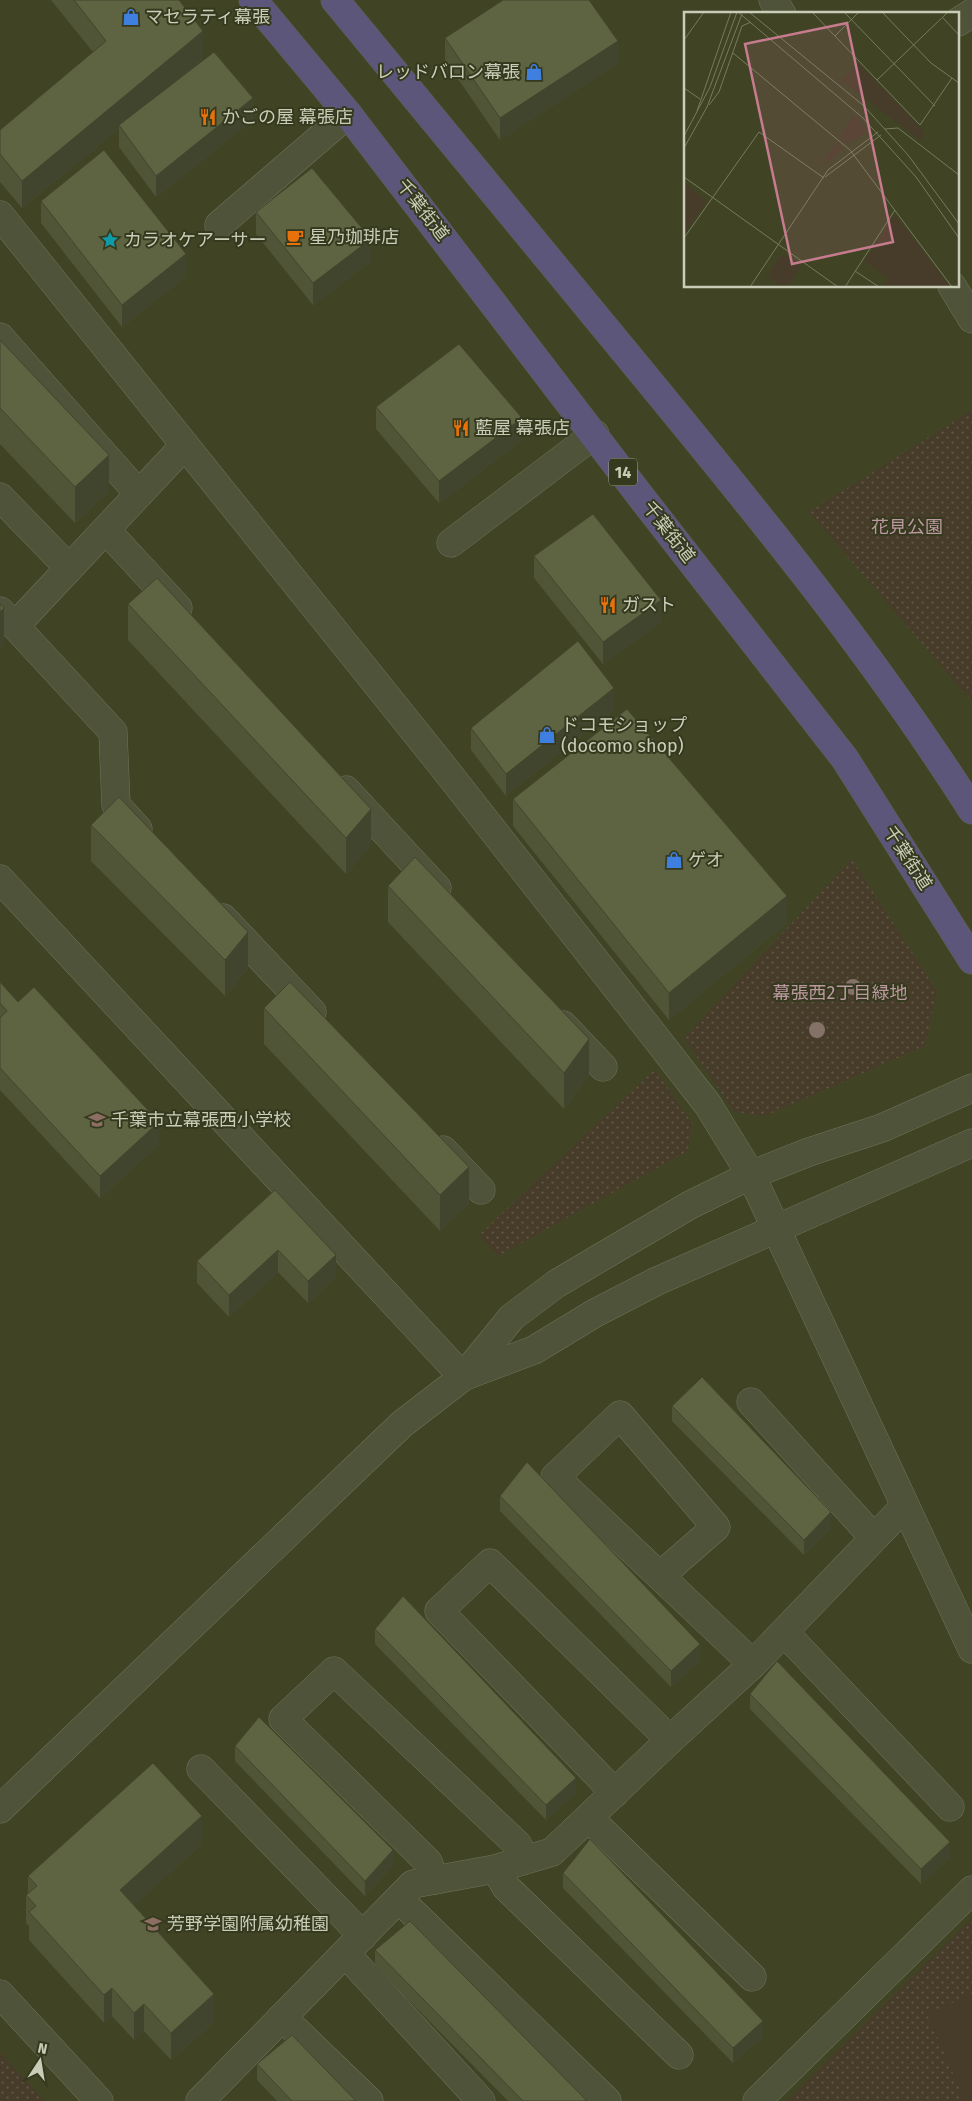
<svg xmlns="http://www.w3.org/2000/svg" width="972" height="2101" viewBox="0 0 972 2101" font-family="'Fira Sans','Noto Sans JP',sans-serif">
<style>
.green{fill:url(#green-dots)}
.pitch{fill:#473c29}
.lines{fill:none;stroke-linecap:round;stroke-linejoin:round}
.minor-casing{stroke:#70745b;stroke-width:29}
.highway-casing{stroke:#5d6147;stroke-width:29}
.minor{stroke:#4f5339;stroke-width:28}
.highway{stroke:#5c567a;stroke-width:28}
.tree{fill:#847269}
.wall{fill:#515538}
.shaded-wall{fill:#42452e}
.building{fill:#5e6341;stroke:#42452e}
.labels{text-anchor:middle;dominant-baseline:central;stroke-width:4;stroke-linejoin:round;paint-order:stroke}
.shield{fill:#35391e;stroke:#9da189;stroke-width:1}
.shield-label{font-size:16px;font-weight:bold;fill:#c9cdb7}
.poi-label{font-size:18px;fill:#c9cdb7;stroke:#35391e;text-anchor:start}
.street-label{font-size:18px;fill:#c9cdb7;stroke:#35391e}
.park-label{font-size:18px;fill:#bc98a0;stroke:#35391e}
.inset-road{fill:none;stroke:#777b5f;stroke-width:1}
.view{fill:#c67c8e;fill-opacity:0.15;stroke:#c67c8e;stroke-width:2.5}
.inset-edge{fill:none;stroke:#c9cdb7;stroke-width:2.5}
</style>
<defs>
<pattern id="green-dots" width="8" height="8" patternUnits="userSpaceOnUse" patternTransform="scale(1.25)"><rect width="8" height="8" fill="#473c29"/><path d="M2 2h.1M6 6h.1" fill="none" stroke="#605746" stroke-width="1.8" stroke-linecap="round"/></pattern>
</defs>
<rect width="100%" height="100%" fill="#404425"/>
<g class="green">
<path d="M972,410V702L809,512Z"/>
<path d="M852,859L937,991L925,1046L765,1116L734,1112L684,1038Z"/>
<path d="M655,1069L692,1123L688,1151L498,1256L479,1235Z"/>
<path d="M972,1918V2101H787Z"/>
<path d="M0,2052L45,2101H0Z"/>
</g>
<path class="pitch" d="M972,1994V2101H965L927,2014Z"/>
<g class="lines">
<g class="minor-casing">
<g id="minor">
<path d="M773,0L782,14"/>
<path d="M958,22L972,13"/>
<path d="M0,215L437,759L656,1038L708,1105L751,1175L972,1649"/>
<path d="M219,225L348,114"/>
<path d="M952,286L972,319"/>
<path d="M0,337L139,494"/>
<path d="M0,497L69,568"/>
<path d="M106,530L178,608"/>
<path d="M451,543L595,434"/>
<path d="M0,611L15,626L185,445"/>
<path d="M15,626L113,732L116,805L138,829"/>
<path d="M346,790L437,888"/>
<path d="M0,879L463,1377"/>
<path d="M223,918L312,1012"/>
<path d="M563,1025L603,1067"/>
<path d="M443,1150L481,1190"/>
<path d="M465,1376L534,1350L595,1313L657,1281L972,1143"/>
<path d="M751,1402L874,1538"/>
<path d="M660,1576L716,1527L620,1415L555,1477L753,1664"/>
<path d="M784,1632L950,1807"/>
<path d="M201,1769L363,1936"/>
<path d="M615,1793L439,1611L490,1563L670,1740"/>
<path d="M0,1809L402,1424L463,1377L512,1317L556,1284L603,1256L690,1205L751,1175L809,1152L882,1128L972,1088"/>
<path d="M589,1818L752,1977"/>
<path d="M495,1869L506,1887L679,2055"/>
<path d="M435,1880L428,1862L283,1719L334,1671L518,1845L522,1861"/>
<path d="M399,1899L607,2101"/>
<path d="M345,1953L481,2101"/>
<path d="M0,1994L99,2101"/>
<path d="M282,2017L369,2101"/>
<path d="M200,2101L413,1884L495,1869L552,1852L670,1740L753,1664L905,1506"/>
<path d="M757,2101L972,1890"/>
</g>
</g>
<g class="highway-casing">
<g id="highway">
<path d="M253,0L348,114L638,493L845,759L972,960"/>
<path d="M335,0C431,118 528,235 625,352C747,500 869,648 972,810"/>
</g>
</g>
<use href="#minor" class="minor"/>
<use href="#highway" class="highway"/>
</g>
<g class="tree">
<circle cx="853" cy="987" r="8"/>
<circle cx="817" cy="1030" r="8"/>
</g>
<g class="wall">
<path d="M51,0H179L203,59L184,75L253,120L156,197L119,147V129L22,208L0,182V130L93,52Z"/>
<path d="M445,38L618,63L500,140L445,60Z"/>
<path d="M41,201L186,276L122,327L41,223Z"/>
<path d="M256,212L371,261L313,305L256,234Z"/>
<path d="M0,340L109,491L75,523L0,444Z"/>
<path d="M376,407L522,440L439,503L376,429Z"/>
<path d="M534,556L661,622L603,664L534,578Z"/>
<path d="M128,604L371,845L346,874L128,640Z"/>
<path d="M614,710L506,796L471,750V728Z"/>
<path d="M513,799L787,923L669,1020L513,826Z"/>
<path d="M91,825L248,968L225,996L91,861Z"/>
<path d="M388,886L589,1075L564,1109L388,922Z"/>
<path d="M0,982L18,1002L159,1144L100,1198L0,1090Z"/>
<path d="M264,1008L469,1203L440,1231L264,1044Z"/>
<path d="M275,1190L336,1277L308,1303L278,1272L229,1317L197,1283V1261Z"/>
<path d="M672,1406L831,1528L804,1555L672,1421Z"/>
<path d="M500,1496L700,1660L671,1687L500,1511Z"/>
<path d="M375,1629L576,1793L546,1820L375,1644Z"/>
<path d="M750,1694L950,1857L921,1884L750,1709Z"/>
<path d="M235,1746L393,1865L365,1896L235,1761Z"/>
<path d="M202,1844L134,1905L214,2022L171,2060L144,2031L134,2040L112,2016L104,2023L29,1940V1926L26,1923V1895L28,1894V1876Z"/>
<path d="M563,1873L763,2036L733,2063L563,1888Z"/>
<path d="M375,1950L587,2101H508L375,1966Z"/>
<path d="M257,2064L356,2101H277L257,2080Z"/>
</g>
<g class="shaded-wall">
<path d="M203,31V59L120,127L119,125V129L22,208V181Z"/>
<path d="M618,41V63L500,140V118Z"/>
<path d="M253,98V120L156,197V176Z"/>
<path d="M371,239V261L313,305V283Z"/>
<path d="M186,254V276L122,327V305Z"/>
<path d="M522,418V440L439,503V481Z"/>
<path d="M109,455V491L75,523V487Z"/>
<path d="M661,600V622L603,664V642Z"/>
<path d="M4,608V644L0,648V612Z"/>
<path d="M614,688V710L506,796V774Z"/>
<path d="M371,809V845L346,874V838Z"/>
<path d="M787,896V923L669,1020V993Z"/>
<path d="M248,932V968L225,996V960Z"/>
<path d="M589,1039V1075L564,1109V1073Z"/>
<path d="M159,1122V1144L100,1198V1176Z"/>
<path d="M469,1167V1203L440,1231V1195Z"/>
<path d="M278,1250V1272L229,1317V1295Z"/>
<path d="M336,1255V1277L308,1303V1281Z"/>
<path d="M831,1512V1528L804,1555V1540Z"/>
<path d="M700,1644V1660L671,1687V1671Z"/>
<path d="M576,1778V1793L546,1820V1805Z"/>
<path d="M202,1816V1844L120,1918V1890Z"/>
<path d="M950,1842V1857L921,1884V1869Z"/>
<path d="M393,1850V1865L365,1896V1881Z"/>
<path d="M112,1988V2016L104,2023V1995Z"/>
<path d="M214,1994V2022L171,2060V2033Z"/>
<path d="M144,2004V2031L134,2040V2013Z"/>
<path d="M763,2021V2036L733,2063V2048Z"/>
</g>
<g class="building">
<path d="M74,0H179L203,31L22,181L0,154V130L106,41Z"/>
<path d="M503,0H589L618,41L500,118L445,38Z"/>
<path d="M214,52L253,98L156,176L119,125Z"/>
<path d="M104,150L186,254L122,305L41,201Z"/>
<path d="M312,168L371,239L313,283L256,212Z"/>
<path d="M0,340L109,455L75,487L0,408Z"/>
<path d="M459,344L522,418L439,481L376,407Z"/>
<path d="M593,514L661,600L603,642L534,556Z"/>
<path d="M157,578L371,809L346,838L128,604Z"/>
<path d="M0,603L4,608L0,612Z"/>
<path d="M578,641L614,688L506,774L471,728Z"/>
<path d="M627,709L787,896L669,993L513,799Z"/>
<path d="M119,797L248,932L225,960L91,825Z"/>
<path d="M415,857L589,1039L564,1073L388,886Z"/>
<path d="M0,982L18,1002L34,987L159,1122L100,1176L0,1068V1018L7,1011L0,1003Z"/>
<path d="M290,982L469,1167L440,1195L264,1008Z"/>
<path d="M275,1190L336,1255L308,1281L278,1250L229,1295L197,1261Z"/>
<path d="M702,1377L831,1512L804,1540L672,1406Z"/>
<path d="M527,1462L700,1644L671,1671L500,1496Z"/>
<path d="M403,1596L576,1778L546,1805L375,1629Z"/>
<path d="M777,1661L950,1842L921,1869L750,1694Z"/>
<path d="M259,1717L393,1850L365,1881L235,1746Z"/>
<path d="M153,1763L202,1816L120,1890L214,1994L171,2033L144,2004L134,2013L112,1988L104,1995L29,1912L36,1906L26,1895L37,1886L28,1876Z"/>
<path d="M590,1839L763,2021L733,2048L563,1873Z"/>
<path d="M410,1921L587,2101H523L375,1950Z"/>
<path d="M292,2035L356,2101H292L257,2064Z"/>
</g>
<defs>
<g id="shop-bare" transform="scale(1.35)"><path d="M-5-2.5h2.3a2.7 3.5 0 0 1 5.4 0H5L5.5 6h-11ZM-1.5-2.5h3a1.5 2.3 0 0 0-3 0Z" fill="#3f7fe0" stroke="#35391e" stroke-width="2.5" paint-order="stroke"/></g>
<g id="restaurant-bare" transform="scale(1.35)"><path d="M-5-6h1v4h1v-4h1v4h1v-4h1v5L-1.5 .5V6h-2V.5L-5-1ZM5-6V6H3V1.5H1.5Q1.5-4 5-6Z" fill="#e8710a" stroke="#35391e" stroke-width="2.5" paint-order="stroke"/></g>
<g id="cafe-bare" transform="scale(1.35)"><path d="M-5.5-4.5H6V0H3Q3 3.5 0 3.5H-2.5Q-5.5 3.5-5.5 0ZM3-3.2v2h1.7v-2ZM-6 4.5H4V6H-6Z" fill="#e8710a" stroke="#35391e" stroke-width="2.5" paint-order="stroke"/></g>
<g id="sight-bare" transform="scale(1.35)"><path d="M0-6L1.8-2.2L6-1.7L2.9 1.2L3.7 5.4L0 3.3L-3.7 5.4L-2.9 1.2L-6-1.7L-1.8-2.2Z" fill="#0f9aa8" stroke="#35391e" stroke-width="2.5" paint-order="stroke"/></g>
<g id="school-bare" transform="scale(1.35)"><path d="M0-5L7-2L0 1L-7-2ZM-4 1L0 2.5L4 1V4Q0 6-4 4Z" fill="#8d6e63" stroke="#35391e" stroke-width="2.5" paint-order="stroke"/></g>
</defs>
<g fill-rule="evenodd">
<use href="#shop-bare" x="131" y="17"/>
<use href="#shop-bare" x="534" y="72"/>
<use href="#restaurant-bare" x="208" y="117"/>
<use href="#cafe-bare" x="295" y="237"/>
<use href="#sight-bare" x="110" y="240"/>
<use href="#restaurant-bare" x="461" y="428"/>
<use href="#restaurant-bare" x="608" y="605"/>
<use href="#shop-bare" x="547" y="735"/>
<use href="#shop-bare" x="674" y="860"/>
<use href="#school-bare" x="97" y="1120"/>
<use href="#school-bare" x="153" y="1924"/>
</g>
<g class="labels">
<rect class="shield" x="609" y="458.5" width="28" height="27" rx="4"/>
<g class="shield-label">
<text x="623" y="472">14</text>
</g>
<g class="poi-label">
<text x="145" y="17">マセラティ幕張</text>
<text x="520" y="72" text-anchor="end">レッドバロン幕張</text>
<text x="222" y="117">かごの屋 幕張店</text>
<text x="309" y="237">星乃珈琲店</text>
<text x="124" y="240">カラオケアーサー</text>
<text x="475" y="428">藍屋 幕張店</text>
<text x="622" y="605">ガスト</text>
<text x="561" y="725">ドコモショップ<tspan x="561" dy="21">(docomo shop)</tspan></text>
<text x="688" y="860">ゲオ</text>
<text x="111" y="1120">千葉市立幕張西小学校</text>
<text x="167" y="1924">芳野学園附属幼稚園</text>
</g>
<g class="street-label">
<text transform="translate(423 210) rotate(52)">千葉街道</text>
<text transform="translate(669 532) rotate(52)">千葉街道</text>
<text transform="translate(908 858) rotate(57)">千葉街道</text>
</g>
<g class="park-label">
<text x="907" y="527">花見公園</text>
<text x="840" y="993">幕張西2丁目緑地</text>
</g>
</g>
<g transform="translate(684 12)">
<rect width="275" height="275" fill="#404425"/>
<path d="M175,52L237,116L240,124L236,128L157,68ZM169,103L181,115V121L163,132L156,126ZM153,129L159,137L141,152L139,151ZM0,171L23,189L0,222ZM210,204L213,205L266,275H199L204,266L180,249ZM101,243L117,254L103,275H99L83,264L96,244Z" fill="#473c29"/>
<path d="M216,212L227,229L215,239L203,222Z" fill="#473c29"/>
<path class="inset-road" d="M54,0L179,106L232,165L275,226M65,0L180,94L224,143L275,212M128,0L236,113L268,66M160,0L251,94M198,0L247,51L275,71M259,6L275,23M151,24L175,0M0,28L20,0M49,41L166,138L268,275M193,68L264,0M0,76L16,87M25,93L35,80L58,14L67,10M13,99L47,0M201,117L214,116L275,163M0,124L26,75L53,0M0,136L23,95L58,2M0,165L154,275M141,165L197,123M0,226L75,120L140,166M171,259L195,275M66,275L144,158L194,120M161,275L211,198"/>
<path class="view" d="M163,11L209,230L108,252L61,32Z"/>
<rect width="275" height="275" class="inset-edge"/>
</g>
<g transform="translate(40 2061) rotate(12)" stroke="#35391e" stroke-width="4" paint-order="stroke">
<path d="M0-4L9 19L0 12L-9 19Z" fill="#c9cdb7"/>
<text y="-8" font-size="14" font-weight="bold" text-anchor="middle" fill="#c9cdb7">N</text>
</g>
</svg>
